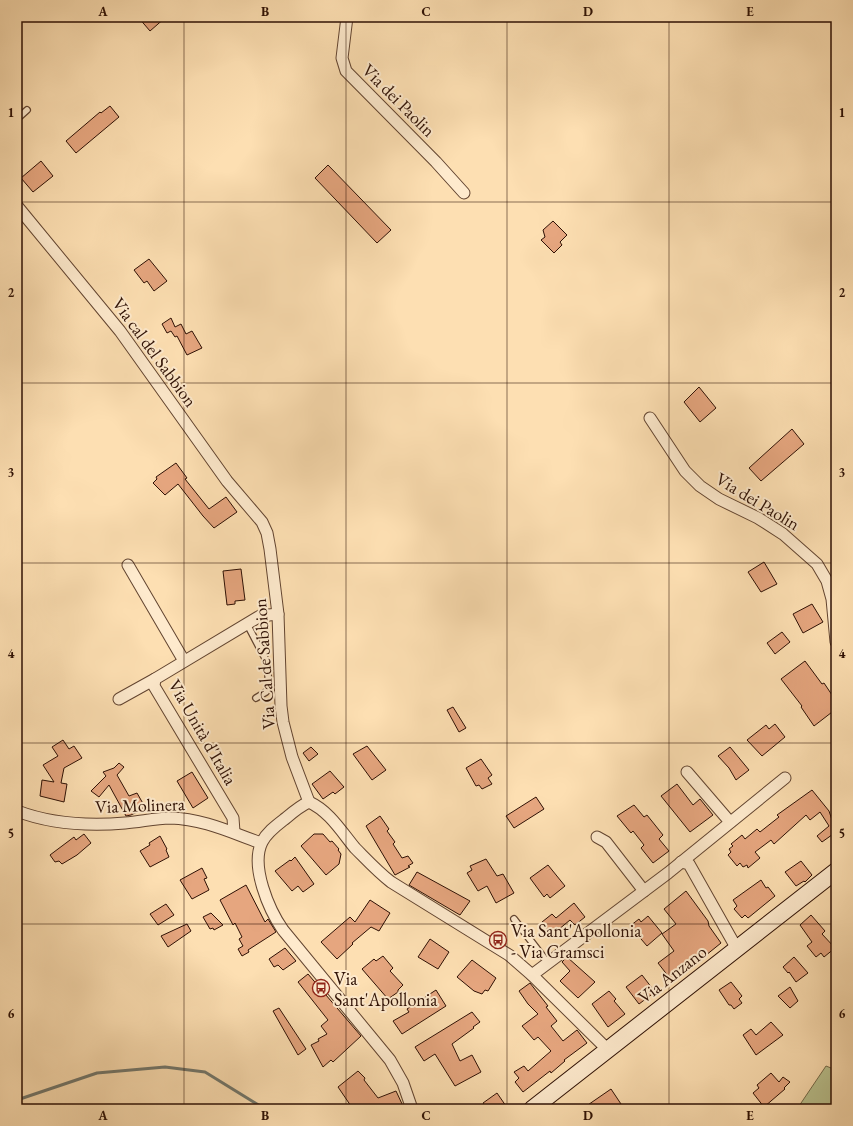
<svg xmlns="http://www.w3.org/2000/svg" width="853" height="1126" viewBox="0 0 853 1126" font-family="'EB Garamond',serif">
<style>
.green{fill:#bac390;stroke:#746a4a}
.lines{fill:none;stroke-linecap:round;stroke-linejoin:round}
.stream{stroke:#72776c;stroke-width:3}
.building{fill:#e6a67f;stroke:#2e1004}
.lane-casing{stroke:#624430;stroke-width:8}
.street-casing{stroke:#624430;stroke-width:13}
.secondary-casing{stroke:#2e1004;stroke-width:18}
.lane{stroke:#feeacd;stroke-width:5.5}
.street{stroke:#feeacd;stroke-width:11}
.secondary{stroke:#feeacd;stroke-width:16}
.grid{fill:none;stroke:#2e1004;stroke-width:1;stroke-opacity:0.55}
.labels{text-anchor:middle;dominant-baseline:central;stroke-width:4;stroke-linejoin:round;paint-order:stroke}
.street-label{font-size:18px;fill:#2e1004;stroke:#feeacd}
.poi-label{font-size:18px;fill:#2e1004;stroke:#feeacd;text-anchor:start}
.neatline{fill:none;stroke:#2e1004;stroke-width:1.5}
.grid-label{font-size:13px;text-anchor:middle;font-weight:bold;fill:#2e1004}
</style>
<rect width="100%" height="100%" fill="#fddfb2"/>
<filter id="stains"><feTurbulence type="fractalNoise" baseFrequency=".005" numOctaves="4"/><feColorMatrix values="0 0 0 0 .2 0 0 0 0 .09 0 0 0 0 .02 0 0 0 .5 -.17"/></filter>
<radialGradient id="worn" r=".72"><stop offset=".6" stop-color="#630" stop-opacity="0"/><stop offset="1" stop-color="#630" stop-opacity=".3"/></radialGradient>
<path class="green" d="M826,1066L836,1070V1109H797Z"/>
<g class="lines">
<path class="stream" d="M17,1100L97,1073L165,1067L205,1072L265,1109"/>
</g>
<g class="building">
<path d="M138,17H166L150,31Z"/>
<path d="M110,106L119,117L76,153L66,141L100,112L101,113Z"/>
<path d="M41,161L53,176L33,192L21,178Z"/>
<path d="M328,165L391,230L377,243L315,178Z"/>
<path d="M553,221L567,235L560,242L562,245L554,253L541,240L545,237L543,230Z"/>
<path d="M149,259L167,281L154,291L147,281L144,283L134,270Z"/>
<path d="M171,318L175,327L181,324L186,334L192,331L202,348L187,355L177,336L175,337L171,331L167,333L162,324Z"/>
<path d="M699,387L716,408L700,422L684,402Z"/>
<path d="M792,429L804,444L761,481L749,468Z"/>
<path d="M176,463L187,478L185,479L209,509L226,497L237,512L214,528L203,516L178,484L165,495L153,483L157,479L156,477Z"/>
<path d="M764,562L777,584L761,592L748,572Z"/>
<path d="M241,569L245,600L235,601V604L227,605L223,571Z"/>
<path d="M812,604L823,622L803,633L793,614Z"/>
<path d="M782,632L790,642L775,654L767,643Z"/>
<path d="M805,661L822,684L824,683L836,701V709L814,726L801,707L802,706L781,679Z"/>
<path d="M453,707L466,728L459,732L447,710Z"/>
<path d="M775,724L785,737L762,756L747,740L766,725L769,729Z"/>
<path d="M63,740L69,749L74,746L82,758L64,768L61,783L67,784L64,802L40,796L42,780L54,782L43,765L58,756L52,747Z"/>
<path d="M367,746L386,770L372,780L353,754Z"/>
<path d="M311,747L318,754L309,761L303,753Z"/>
<path d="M730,747L749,770L736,780L729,768L718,756Z"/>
<path d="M481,759L492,775L488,778L492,784L482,789L479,785L476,786L466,768Z"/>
<path d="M119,763L124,767L117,775L129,796L137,793L145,807L141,809V810L131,815L126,816L109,785L99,797L91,791L106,776L103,772L114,768Z"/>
<path d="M330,771L344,787L335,794L333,792L323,799L312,784Z"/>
<path d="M192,772L208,798L193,808L177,781Z"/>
<path d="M677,784L693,805L700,799L713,815L690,832L661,796Z"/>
<path d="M812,790L829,811L836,832L822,842L817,836L829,826L820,812L810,820L806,815L774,844L771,840L755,852L760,858L748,868L747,865L743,867L740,863L737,866L728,855L731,852L729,849L733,846L731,844L742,835L745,839L757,829L760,832L779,817L777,815Z"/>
<path d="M536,797L544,809L514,828L506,816Z"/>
<path d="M634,805L644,817L647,815L663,835L659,839L669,851L653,863L641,848L644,845L633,831L631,833L617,816Z"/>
<path d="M380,816L389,829L387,831L395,842L393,844L402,858L408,856L413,863L408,866L410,867L395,875L366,826Z"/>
<path d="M84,834L91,843L77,855L62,864L59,861L55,862L50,855L74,837L76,840Z"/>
<path d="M314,834H323L330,842L332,841L339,849L338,850L341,854L339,864L326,875L301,846Z"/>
<path d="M160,836L167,849L166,850L169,857L150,867L140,851L150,845L149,843Z"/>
<path d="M295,857L314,884L303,892L298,886L292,891L275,871L290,860L291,861Z"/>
<path d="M486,859L497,876L503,874L514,893L496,903L487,886L478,891L467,873L472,870L470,866Z"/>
<path d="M801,861L812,875L805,882L804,881L796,886L785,872Z"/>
<path d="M548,865L565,886L550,898L547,894L544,897L530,878Z"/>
<path d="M202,868L207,878L204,879L209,890L192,899L180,880Z"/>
<path d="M417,872L470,901L460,915L409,885Z"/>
<path d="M761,880L766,888L768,887L775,896L748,918L745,915L742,918L734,909L737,906L733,900Z"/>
<path d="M246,885L265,922L268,919L276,932L248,950L249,952L242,956L238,949L243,946L239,939L242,937L235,923L233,925L220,900Z"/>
<path d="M686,891L708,921L709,926L721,943L700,960L699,958L686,967L687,969L672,981L658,963L674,951L662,934L676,924L664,909Z"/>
<path d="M370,900L390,913L379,931L371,927L352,943L353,944L337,959L321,942L350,917L355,922Z"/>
<path d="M574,903L585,917L575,925L570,920L552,935L542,922L552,914L556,918Z"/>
<path d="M166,904L174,915L158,925L150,914Z"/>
<path d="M211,913L223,925L214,930L213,928L210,929L203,917Z"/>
<path d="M811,915L825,931L822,934L835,948L824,957L821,953L816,957L807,946L812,942L800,925Z"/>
<path d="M648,916L662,933L647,946L630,926L639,919L641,922Z"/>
<path d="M187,924L191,931L168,947L161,936Z"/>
<path d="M430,939L449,952L438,969L418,957Z"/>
<path d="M285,948L296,961L283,970L278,965L274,967L269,959Z"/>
<path d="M383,956L393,968L390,971L403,985L398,990V992L388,999L362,969L374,959L376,961Z"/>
<path d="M567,957L595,982L578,998L560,981L570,971L562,962Z"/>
<path d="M794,957L808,973L796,982L789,972L788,973L783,967Z"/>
<path d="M472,960L496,978L488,991L485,990L482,994L474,991L457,977Z"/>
<path d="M308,974L361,1036L333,1062L331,1060L323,1067L311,1045L319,1041L318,1039L327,1034L321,1026L328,1020L298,982Z"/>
<path d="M642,975L655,992L639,1004L626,987Z"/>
<path d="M731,982L742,996L739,999L742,1003L734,1009L731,1005H729L719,990Z"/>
<path d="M530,983L548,1006L546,1007L557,1021L551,1026L563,1041L577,1030L587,1043L564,1060L565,1061L551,1073L550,1071L523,1092L515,1082L519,1078L514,1072L524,1066L528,1071L551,1051L538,1037L534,1040L522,1026L538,1014L528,1004L519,991Z"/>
<path d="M790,987L798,1001L790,1008L778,996Z"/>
<path d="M436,990L446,1006L402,1034L393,1021L409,1012L407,1009Z"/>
<path d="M609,991L616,999L614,1001L625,1014L608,1027L592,1004Z"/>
<path d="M279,1008L306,1049L298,1055L273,1011Z"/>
<path d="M472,1012L480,1022L473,1027L474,1028L452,1044L460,1061L472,1055L481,1072L455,1086L435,1054L424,1061L415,1047Z"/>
<path d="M771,1022L783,1035L756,1055L743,1035L751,1029L756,1035Z"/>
<path d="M358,1071L365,1078L364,1080L378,1098L396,1091L403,1106L396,1109H353L338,1087Z"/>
<path d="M771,1073L779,1082L783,1077L790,1082L784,1088L785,1089L764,1107L753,1093L759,1088L757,1085Z"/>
<path d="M611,1089L621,1104L615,1109H582Z"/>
<path d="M497,1093L506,1106L502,1109H487L483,1103Z"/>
</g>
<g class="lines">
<g class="lane-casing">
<g id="lane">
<path d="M17,119L27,110"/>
<path d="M247,624L267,662L269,687L266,692L256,698"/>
<path d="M514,919L548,963"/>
</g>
</g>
<g class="street-casing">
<g id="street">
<path d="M347,17L342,58L346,71L436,162L464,193"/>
<path d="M17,206L120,331L227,481L262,522L267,533L270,549L278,614L281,706L283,722L292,757L309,802"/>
<path d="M650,418L685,471L700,486L719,499L758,518L783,534L817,564L827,581L832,599L836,642"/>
<path d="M128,565L184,661"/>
<path d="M119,699L155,679"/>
<path d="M687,772L730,822"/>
<path d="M17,811C51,824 89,826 125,823C140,822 155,818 170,818C204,819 230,832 261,843"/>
<path d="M234,832L233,818L154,686L155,679L260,616L278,614"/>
<path d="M597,837L606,842L644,891"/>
<path d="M681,862L689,864L737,949"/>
<path d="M532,975L668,873L785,778"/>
<path d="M412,1109L403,1083L390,1060L283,930C269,910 250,866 262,842C267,832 277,825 286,818C293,812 300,806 309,802C329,811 341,831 355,848C367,860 378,872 391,882L509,955L532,975L608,1050"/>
</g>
</g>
<g class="secondary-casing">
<path id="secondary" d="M532,1109L836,871"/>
</g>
<use href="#lane" class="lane"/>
<use href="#street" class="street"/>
<use href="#secondary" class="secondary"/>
</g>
<path class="grid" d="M184,17V1109M346,17V1109M507,17V1109M669,17V1109M17,202H836M17,383H836M17,563H836M17,743H836M17,924H836"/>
<defs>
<g id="bus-ring" transform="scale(0.9)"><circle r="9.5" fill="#feeacd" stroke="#8f2418" stroke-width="1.5"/><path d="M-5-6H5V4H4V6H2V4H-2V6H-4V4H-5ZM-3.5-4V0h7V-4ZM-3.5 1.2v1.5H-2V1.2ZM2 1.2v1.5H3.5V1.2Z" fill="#8f2418"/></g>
</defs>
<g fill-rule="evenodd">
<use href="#bus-ring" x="498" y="940"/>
<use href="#bus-ring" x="321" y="988"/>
</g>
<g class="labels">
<g class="street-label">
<text transform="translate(399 100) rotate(45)">Via dei Paolin</text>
<text transform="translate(155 352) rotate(54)">Via cal del Sabbion</text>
<text transform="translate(758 501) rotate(31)">Via dei Paolin</text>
<text transform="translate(264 664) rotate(-94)">Via Cal de Sabbion</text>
<text transform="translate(203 732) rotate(60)">Via Unità d'Italia</text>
<text transform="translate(140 805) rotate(-2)">Via Molinera</text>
<text transform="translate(672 974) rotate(-38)">Via Anzano</text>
</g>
<g class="poi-label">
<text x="511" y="930">Via Sant'Apollonia<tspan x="511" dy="21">- Via Gramsci</tspan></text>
<text x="334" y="978">Via<tspan x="334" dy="21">Sant'Apollonia</tspan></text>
</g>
</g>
<rect width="853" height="1126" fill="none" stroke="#fddfb2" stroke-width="44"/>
<rect x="22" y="22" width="809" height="1082" class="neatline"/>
<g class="grid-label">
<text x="103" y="16">A</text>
<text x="265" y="16">B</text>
<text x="426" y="16">C</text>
<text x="588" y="16">D</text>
<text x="750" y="16">E</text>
<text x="11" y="117">1</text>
<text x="842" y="117">1</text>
<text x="11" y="297">2</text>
<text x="842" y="297">2</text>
<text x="11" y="477">3</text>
<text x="842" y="477">3</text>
<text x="11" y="658">4</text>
<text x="842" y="658">4</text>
<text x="11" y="838">5</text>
<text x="842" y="838">5</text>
<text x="11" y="1018">6</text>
<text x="842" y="1018">6</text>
<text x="103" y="1120">A</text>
<text x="265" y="1120">B</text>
<text x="426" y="1120">C</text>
<text x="588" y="1120">D</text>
<text x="750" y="1120">E</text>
</g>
<rect width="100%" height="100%" filter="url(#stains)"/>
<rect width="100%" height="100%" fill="url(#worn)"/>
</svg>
